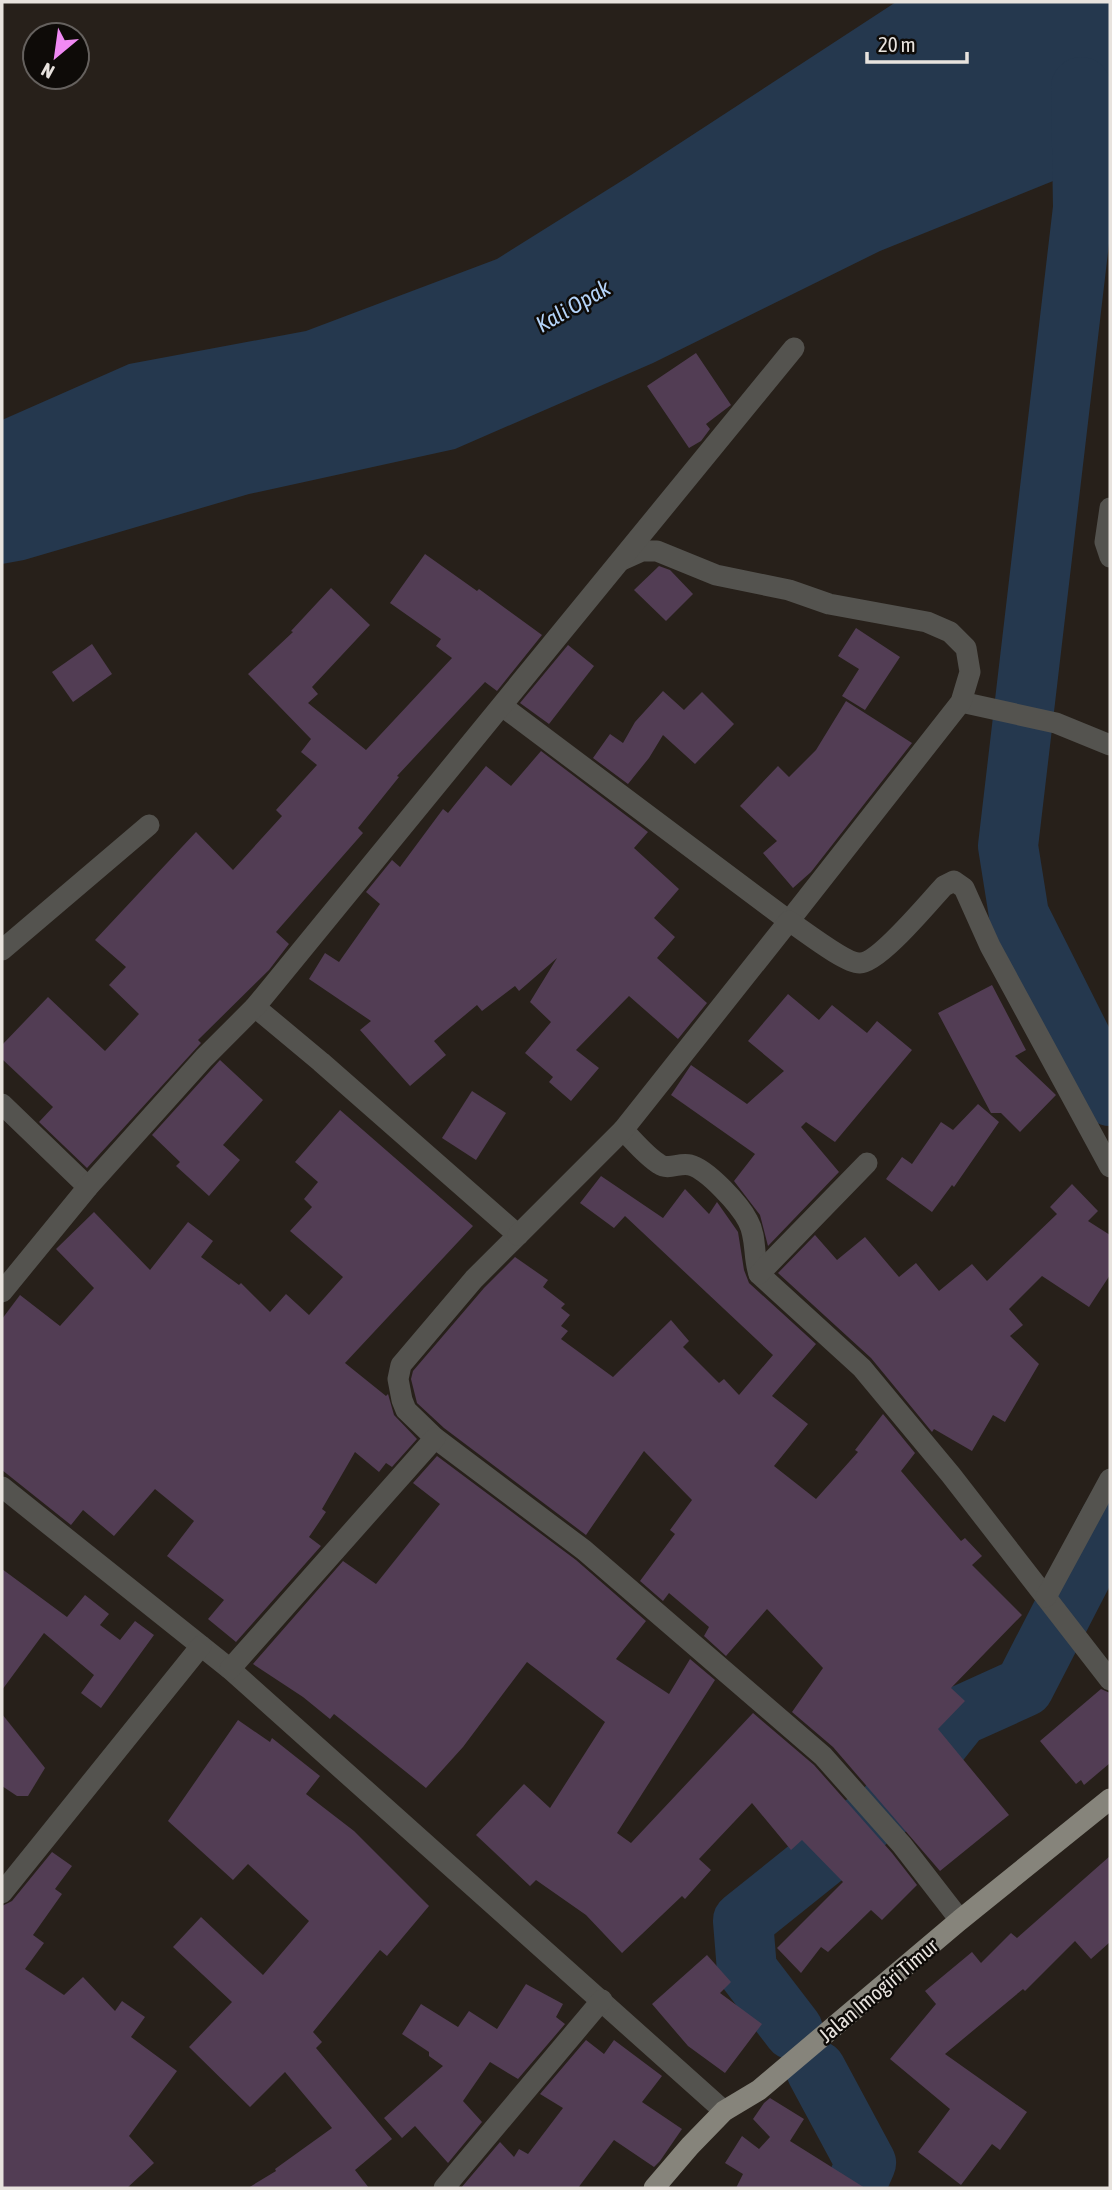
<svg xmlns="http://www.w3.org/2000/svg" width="1112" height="2190" viewBox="0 0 1112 2190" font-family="'Asap Condensed',sans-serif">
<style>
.water{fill:#25384e}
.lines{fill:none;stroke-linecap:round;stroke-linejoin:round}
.river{stroke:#25384e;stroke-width:60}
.building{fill:#523d54}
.minor{stroke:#54534f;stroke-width:21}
.major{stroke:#86847b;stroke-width:21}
.labels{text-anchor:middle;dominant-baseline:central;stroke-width:5;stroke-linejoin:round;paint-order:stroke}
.street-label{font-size:21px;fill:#e8e3de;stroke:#0e0b08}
.water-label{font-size:23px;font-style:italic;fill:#b5d4f9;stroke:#0e0b08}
</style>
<rect width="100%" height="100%" fill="#27201a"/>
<path class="water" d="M896,2H1110V158L880,251L653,363L455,449L249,494L24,560L2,564V420L129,364L306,331L497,259L631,175Z"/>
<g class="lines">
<g class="river">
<path d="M1081,87L1083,208L1008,846L1019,915L1110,1096"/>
<path d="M885,1810L960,1716L1024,1687L1110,1520"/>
<path d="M793,2030L747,1970L743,1921L864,1824"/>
<path d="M816,2070L866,2163L855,2188"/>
</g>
</g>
<g class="building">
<path d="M696,353L731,405L706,424L710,429L701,441L689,448L647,386Z"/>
<path d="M425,554L477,591L479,589L542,635L497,691L485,682L397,776L399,777L358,828L363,833L276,932L289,944L269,970L198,1040L201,1043L87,1168L39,1122L53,1107L2,1059V1045L48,997L105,1051L139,1014L109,985L126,967L95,940L196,832L233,870L282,816L276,810L317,765L301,752L311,739L248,674L293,632L291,631L331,588L370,625L312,687L318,694L308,703L366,750L452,658L436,646L441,639L390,603Z"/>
<path d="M659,566L670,570L693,594L666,621L634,590Z"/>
<path d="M856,628L900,657L865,710L842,696L859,669L838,656Z"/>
<path d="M92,644L112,674L73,702L52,672Z"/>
<path d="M568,645L594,666L549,724L520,703Z"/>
<path d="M663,691L684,710L702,692L734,724L695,764L663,735L649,758L628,784L593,758L610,734L623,743L635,722Z"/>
<path d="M846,701L912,743L811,872L793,888L763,853L777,841L740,806L778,766L789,777L816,750Z"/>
<path d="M541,751L648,832L634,848L679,889L654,918L675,937L657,958L707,1003L678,1039L629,996L576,1050L599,1068L571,1101L549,1082L553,1077L525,1053L551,1022L530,1002L557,958L519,991L515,986L482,1011L477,1005L434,1041L446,1055L410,1086L360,1030L371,1021L309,979L325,953L339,962L380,904L366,892L392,860L400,867L443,809L448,813L486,766L511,786Z"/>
<path d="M992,985L1026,1050L1015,1056L1056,1095L1020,1132L1001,1113H991L938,1013Z"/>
<path d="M788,994L819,1020L832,1005L867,1033L877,1021L912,1050L835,1142L806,1122L801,1127L839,1172L768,1246L760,1215L734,1181L755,1154L671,1095L691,1065L747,1104L784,1071L748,1041Z"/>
<path d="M220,1060L263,1100L223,1145L240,1160L209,1196L176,1166L180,1162L152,1135Z"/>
<path d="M472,1091L506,1113L476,1160L442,1138Z"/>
<path d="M978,1104L999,1122L954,1187L952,1185L932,1212L886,1179L902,1157L912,1164L941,1122L953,1130Z"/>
<path d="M340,1110L473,1226L345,1363L386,1396L388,1394L394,1415L417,1439L392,1467L386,1463L379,1472L355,1452L322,1509L326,1512L309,1537L321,1546L236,1642L208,1619L224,1600L167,1556L194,1521L155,1489L114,1536L83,1510L71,1525L2,1470V1319L20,1295L60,1326L94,1288L56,1249L94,1212L150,1270L188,1222L213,1241L201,1257L239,1285L241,1283L270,1312L286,1294L309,1315L343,1277L290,1231L312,1207L304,1199L318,1182L295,1162Z"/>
<path d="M601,1176L663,1218L685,1189L709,1214L717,1202L738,1232L744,1270L749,1283L816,1344L772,1396L808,1424L774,1466L816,1499L858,1452L855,1450L883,1414L915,1453L901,1471L961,1541L965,1538L982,1556L972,1565L1022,1615L951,1688L965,1701L938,1729L1009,1815L940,1871L833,1747L792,1712L823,1668L767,1609L726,1656L704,1636L709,1627L669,1593L663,1601L640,1581L675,1534L670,1530L692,1500L644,1451L586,1535L444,1428L417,1403L411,1379L413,1371L484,1288L515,1257L548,1280L543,1287L565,1304L561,1308L570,1315L561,1326L568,1331L561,1339L613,1377L671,1320L689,1341L683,1347L719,1383L724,1379L739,1395L773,1355L625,1216L614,1228L580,1203Z"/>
<path d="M1072,1184L1098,1211L1088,1221L1110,1235V1275L1089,1307L1042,1276L1009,1309L1023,1325L1010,1336L1039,1364L1005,1422L993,1415L972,1451L934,1429L932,1432L871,1358L778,1273L815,1235L837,1260L865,1237L899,1277L916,1263L939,1291L972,1264L987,1281L1057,1214L1050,1207Z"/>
<path d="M437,1456L576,1560L646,1621L616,1659L669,1694L690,1659L715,1680L617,1833L631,1843L753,1713L814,1765L892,1853L917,1885L882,1920L871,1910L828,1952L821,1947L801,1973L777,1948L843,1882L802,1840L791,1850L752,1803L699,1859L711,1870L685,1899L682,1896L622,1953L586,1915L536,1880L530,1886L476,1835L524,1784L550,1808L605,1722L527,1662L463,1747L426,1788L334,1714L330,1719L303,1697L253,1664L343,1561L376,1584L440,1504L413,1483Z"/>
<path d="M2,1569L67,1617L85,1595L109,1614L100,1625L120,1640L135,1621L154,1635L101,1708L81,1693L94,1675L44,1633L2,1690Z"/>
<path d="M1101,1689L1110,1693V1763L1084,1785L1081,1780L1076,1784L1040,1741Z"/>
<path d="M2,1714L45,1768L28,1796H17L2,1786Z"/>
<path d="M238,1720L270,1742L272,1738L320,1776L306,1794L354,1831L429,1906L387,1956L380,1950L313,2032L322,2042L316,2048L392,2139L355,2170L369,2188H248L276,2171L275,2169L332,2128L285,2072L250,2107L189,2047L232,2002L173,1947L201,1917L263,1975L309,1921L248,1864L233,1880L168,1821Z"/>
<path d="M52,1852L72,1866L55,1889L62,1894L33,1935L44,1943L25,1969L64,1995L83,1977L115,2011L122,2001L145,2017L131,2037L177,2071L129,2136L154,2163L127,2188H2V1906L12,1901Z"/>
<path d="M1110,1856V1942L1091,1959L1075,1941L1025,1991L1023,1989L945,2054L1027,2112L1000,2150L992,2144L961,2185L918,2152L950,2109L890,2059L936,2004L925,1991L972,1952L981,1963L1011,1933L1017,1938Z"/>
<path d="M707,1955L731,1982L720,1993L762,2024L725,2073L688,2046L652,2004Z"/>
<path d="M526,1984L563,2004L556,2017L565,2024L518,2079L490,2062L463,2101L482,2122L448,2163L415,2126L402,2138L384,2118L443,2066L429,2056V2052L402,2034L421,2004L458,2027L469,2011L497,2029Z"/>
<path d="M586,2040L604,2054L614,2040L662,2076L642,2102L682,2129L660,2161L654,2167L614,2140L578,2188H461L500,2142L514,2157L519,2149L528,2154L563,2108L540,2094Z"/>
<path d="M770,2098L804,2119L790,2141L865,2188H736L743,2174L725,2163L742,2136L759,2149L770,2137L753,2119L764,2103Z"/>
</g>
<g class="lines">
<g class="minor">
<path d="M1110,508L1105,542L1110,557"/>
<path d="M961,702L1056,723L1110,745"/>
<path d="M502,706L789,921L961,702L970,672L966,648L950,632L927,622L829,604L789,590L716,575L657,551H642L622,560"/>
<path d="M2,950L149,825"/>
<path d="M255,1007L321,1062L518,1235L474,1279L401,1365L398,1379L402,1400L406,1410L435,1438L584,1550L823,1756L902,1845L960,1920"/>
<path d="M2,1104L88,1187"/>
<path d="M623,1130C634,1141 646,1156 659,1164C669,1171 679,1162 690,1165C707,1169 740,1205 748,1221C757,1237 753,1257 759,1274L862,1368L951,1475L1110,1680"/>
<path d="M518,1235L623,1130L789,921C803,930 846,964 860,963C879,963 930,901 944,886L954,881L964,888L990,946L1110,1167"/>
<path d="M759,1274L867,1163"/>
<path d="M2,1292L88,1187L204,1058L255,1007L794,348"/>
<path d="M2,1487L230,1669L724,2111"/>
<path d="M1046,1597L1110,1479"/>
<path d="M230,1669L435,1438"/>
<path d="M2,1893L201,1646"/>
<path d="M444,2188L602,2000"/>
</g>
<path class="major" d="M654,2188L690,2146L724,2111L759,2090L960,1920L1110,1799"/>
</g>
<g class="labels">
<g class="street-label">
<text transform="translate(878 1990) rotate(-40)">Jalan Imogiri Timur</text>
</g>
<g class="water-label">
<text transform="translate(573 306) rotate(-30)">Kali Opak</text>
</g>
</g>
<rect width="1112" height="2190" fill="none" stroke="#e8e3de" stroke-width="7"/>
<g transform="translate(56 56) rotate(209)"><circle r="33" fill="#0e0b08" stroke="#65615e" stroke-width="2"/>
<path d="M0-5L12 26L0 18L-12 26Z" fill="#f18af4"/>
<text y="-10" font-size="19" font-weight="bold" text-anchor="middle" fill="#e8e3de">N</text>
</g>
<path d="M867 52v10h100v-10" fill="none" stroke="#e8e3de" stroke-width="3.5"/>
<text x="878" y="52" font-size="21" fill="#e8e3de" stroke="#0e0b08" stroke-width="5" paint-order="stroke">20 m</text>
</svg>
